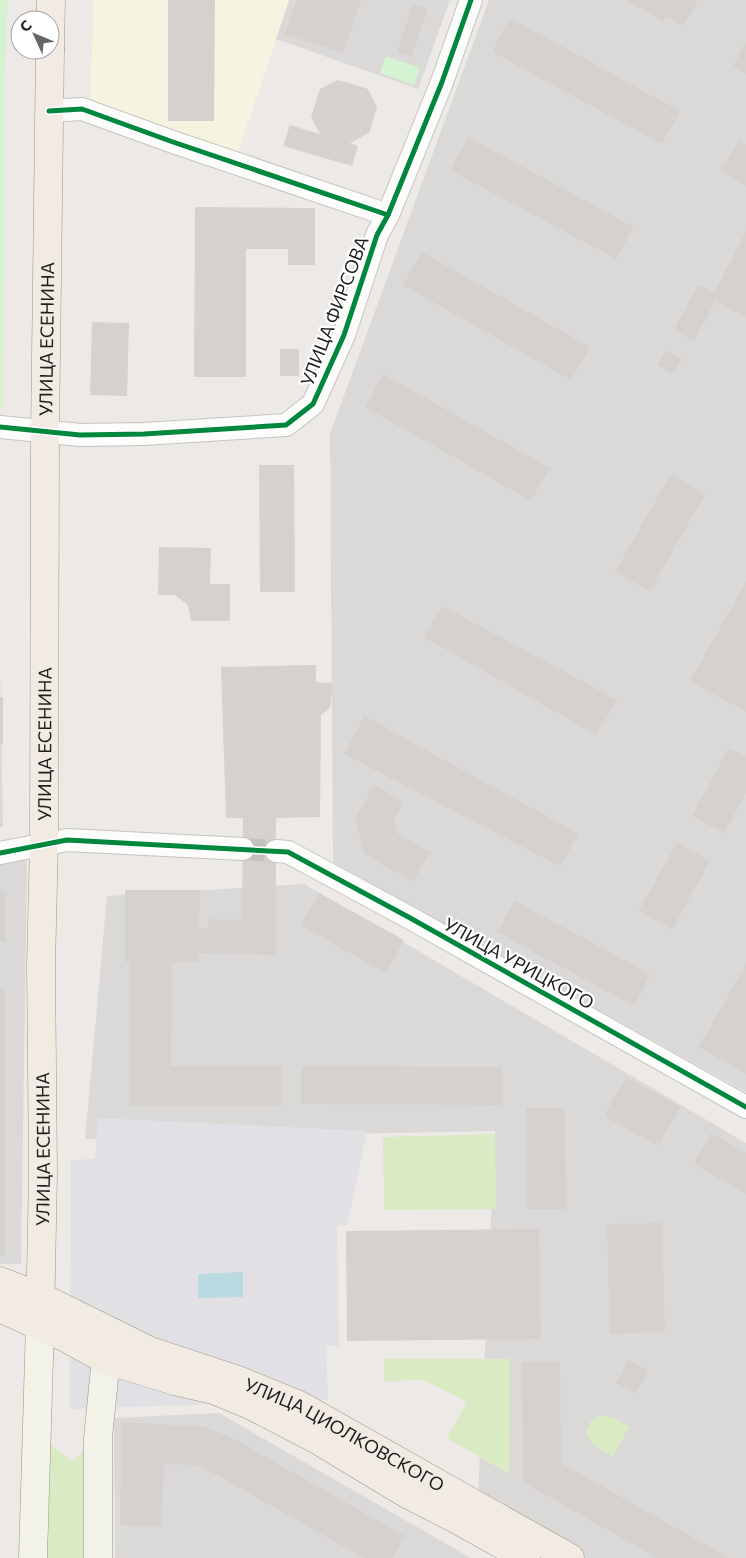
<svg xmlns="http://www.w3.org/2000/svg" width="746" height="1558" viewBox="0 0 746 1558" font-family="Commissioner,sans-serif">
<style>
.residential{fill:#dbd9d8}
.education{fill:#f6f4e0}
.grass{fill:#daeac3}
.park{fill:#d3f3d1}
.plaza{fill:#e0e0e5}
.water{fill:#b8dae0}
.building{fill:#d4d1cf}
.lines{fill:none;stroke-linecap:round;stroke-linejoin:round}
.minor-tunnel{stroke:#c3c0be;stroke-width:22;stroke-dasharray:22 11;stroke-linecap:butt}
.minor-casing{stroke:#c5c4c2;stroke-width:24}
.secondary-casing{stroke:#96957e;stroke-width:29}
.primary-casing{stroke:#a29682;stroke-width:29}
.minor{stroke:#fcfcfb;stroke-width:22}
.secondary{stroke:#f3f2e9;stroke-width:28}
.primary{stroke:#f1ebe3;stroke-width:28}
.cycleway-casing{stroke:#fff;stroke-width:8}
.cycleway{stroke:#00873e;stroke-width:5}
.labels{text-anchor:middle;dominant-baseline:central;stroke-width:4.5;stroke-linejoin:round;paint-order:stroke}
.street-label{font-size:18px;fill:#1e1e1e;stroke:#fff}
</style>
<rect width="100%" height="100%" fill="#ece9e6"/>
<g class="residential">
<path d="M289,0H450L418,89L276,39Z"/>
<path d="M489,0H746V1092L333,862L330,434Z"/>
<path d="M0,669L3,827H0Z"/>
<path d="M0,860H27L21,1264H0Z"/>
<path d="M304,884L746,1143V1558H586L478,1498L495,1131L85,1139L107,896Z"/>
<path d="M219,1413L471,1558H115L114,1418Z"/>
</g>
<path class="education" d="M94,0H289L237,155L90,101Z"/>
<g class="grass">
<path d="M495,1134L496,1209L384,1210L383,1137Z"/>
<path d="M384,1359H510L509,1474L447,1438L467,1402L424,1380L384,1381Z"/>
<path d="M600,1416L613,1417L629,1427L613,1457L592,1444L586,1433L591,1421Z"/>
<path d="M49,1444L73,1461L92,1444L89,1558H45Z"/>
</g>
<g class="park">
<path d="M0,0H7L4,125L3,407L0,408Z"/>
<path d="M386,56L420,68L414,85L380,73Z"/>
</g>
<path class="plaza" d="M98,1118L367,1131L347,1225L337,1226L339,1346H326L328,1400L70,1409L71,1160L95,1159Z"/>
<path class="water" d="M243,1272V1297L198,1298V1274Z"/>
<g class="building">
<path d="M168,0H215L214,121H168Z"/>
<path d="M297,0H361L343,53L285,34Z"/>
<path d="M626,0H698L683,26L666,16L663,21Z"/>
<path d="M413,4L428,9L411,57L397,52Z"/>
<path d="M510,18L680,111L662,144L492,52Z"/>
<path d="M746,42V74L733,67Z"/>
<path d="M338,80L368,89L377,107L369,133L350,143L358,146L352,166L283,146L290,125L320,134L311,117L320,89Z"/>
<path d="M468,137L634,227L616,259L450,170Z"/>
<path d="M739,141L746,145V186L721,171Z"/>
<path d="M195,207L315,208V265H288V249H246V377H194Z"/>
<path d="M746,231V317L715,301L694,341L674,330L698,285L714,293Z"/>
<path d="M422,252L590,347L571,380L403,285Z"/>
<path d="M92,322L129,323L127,396L90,395Z"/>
<rect x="280" y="349" width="19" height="27"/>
<path d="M666,350L682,359L673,374L657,365Z"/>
<path d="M383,374L550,468L531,501L365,407Z"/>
<path d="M259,465H294L295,592H260Z"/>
<path d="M671,474L705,494L650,591L615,572Z"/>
<path d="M159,547L211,548L210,584H230V621H191L188,605L175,595H158Z"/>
<path d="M746,582V712L690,681Z"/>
<path d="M443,606L617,700L596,735L424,637Z"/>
<path d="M316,665V682L333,683L330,708L321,715L320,817L276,818V955L198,953L200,962H172L171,1066H282L281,1106H129V962H125V890H200L199,928H208L209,919L242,920L243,818H226L221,667Z"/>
<rect x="0" y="697" width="3" height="47"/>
<path d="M364,716L579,834L560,866L344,754Z"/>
<path d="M729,748L746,757V793L724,833L692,816Z"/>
<path d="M374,785L404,802L394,819L398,834L430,852L413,882L365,854L355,819Z"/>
<path d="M677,842L710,861L672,929L639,911Z"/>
<path d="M0,888L5,894V942H0Z"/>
<path d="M319,893L404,940L385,973L301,925Z"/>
<path d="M515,901L650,974L634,1006L497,932Z"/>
<path d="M746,964V1074L699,1047Z"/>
<rect x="0" y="988" width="5" height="267"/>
<path d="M301,1066L502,1067V1105L301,1104Z"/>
<path d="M626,1077L680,1107L658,1146L604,1116Z"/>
<path d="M526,1108H565L566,1209H527Z"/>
<path d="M711,1133L746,1153V1194L694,1164Z"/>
<path d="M662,1223L665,1332L610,1334L607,1224Z"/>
<path d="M539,1229L541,1339L347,1341L346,1231Z"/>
<path d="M628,1360L648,1371L636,1393L616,1383Z"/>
<path d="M522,1362H560L561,1463L729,1558H657L523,1482Z"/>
<path d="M122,1422L206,1427L236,1440L405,1536L392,1558H364L217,1475L195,1465L164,1464L161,1527L120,1525Z"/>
</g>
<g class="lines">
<path class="minor-tunnel" d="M243,849L276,851"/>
<g class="minor-casing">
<g id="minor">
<path d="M49,111L82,109L173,142L388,215"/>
<path d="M0,427L80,435L144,434L286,425L313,404L344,335L377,235L388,215L442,82L471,0"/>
<path d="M276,851L288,852L412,919L746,1107"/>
<path d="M0,853L67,840L243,849"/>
</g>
</g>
<g class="secondary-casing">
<g id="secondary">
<path d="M33,1558L40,1325"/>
<path d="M98,1558V1438L108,1338"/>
</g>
</g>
<g class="primary-casing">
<g id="primary">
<path d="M50,49L51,0"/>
<path id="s1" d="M0,1281L41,1297L150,1351L238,1380L299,1405L570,1558"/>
<path d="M0,1308L68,1339L106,1360L175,1381L214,1390L250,1405L316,1439L407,1494L456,1519L526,1558"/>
<path id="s2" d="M40,1325L43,1172L41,965L44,844L45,432L50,50"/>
</g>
</g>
<use href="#minor" class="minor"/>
<use href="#secondary" class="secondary"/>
<use href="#primary" class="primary"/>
<g class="cycleway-casing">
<g id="cycleway">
<path d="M49,111L82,109L173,142L388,215"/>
<path d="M0,427L80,435L144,434L286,425L313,404L344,335L377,235L388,215L442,82L471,0"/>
<path d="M0,853L67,840L288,852L412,919L746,1107"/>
</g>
</g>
<use href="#cycleway" class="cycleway"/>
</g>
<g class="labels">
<g class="street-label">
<text transform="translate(334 311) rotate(-69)">УЛИЦА ФИРСОВА</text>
<text stroke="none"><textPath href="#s2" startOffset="986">УЛИЦА ЕСЕНИНА</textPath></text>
<text stroke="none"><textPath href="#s2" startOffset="581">УЛИЦА ЕСЕНИНА</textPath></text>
<text transform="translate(519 963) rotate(29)">УЛИЦА УРИЦКОГО</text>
<text stroke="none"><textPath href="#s2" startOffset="176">УЛИЦА ЕСЕНИНА</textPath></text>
<text stroke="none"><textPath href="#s1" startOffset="378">УЛИЦА ЦИОЛКОВСКОГО</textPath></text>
</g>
</g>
<g transform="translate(35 35) rotate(314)"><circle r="24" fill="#ffffff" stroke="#a5a5a5"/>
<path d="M0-4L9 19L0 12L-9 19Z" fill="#666564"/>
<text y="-8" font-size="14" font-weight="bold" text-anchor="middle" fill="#1e1e1e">С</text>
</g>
</svg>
